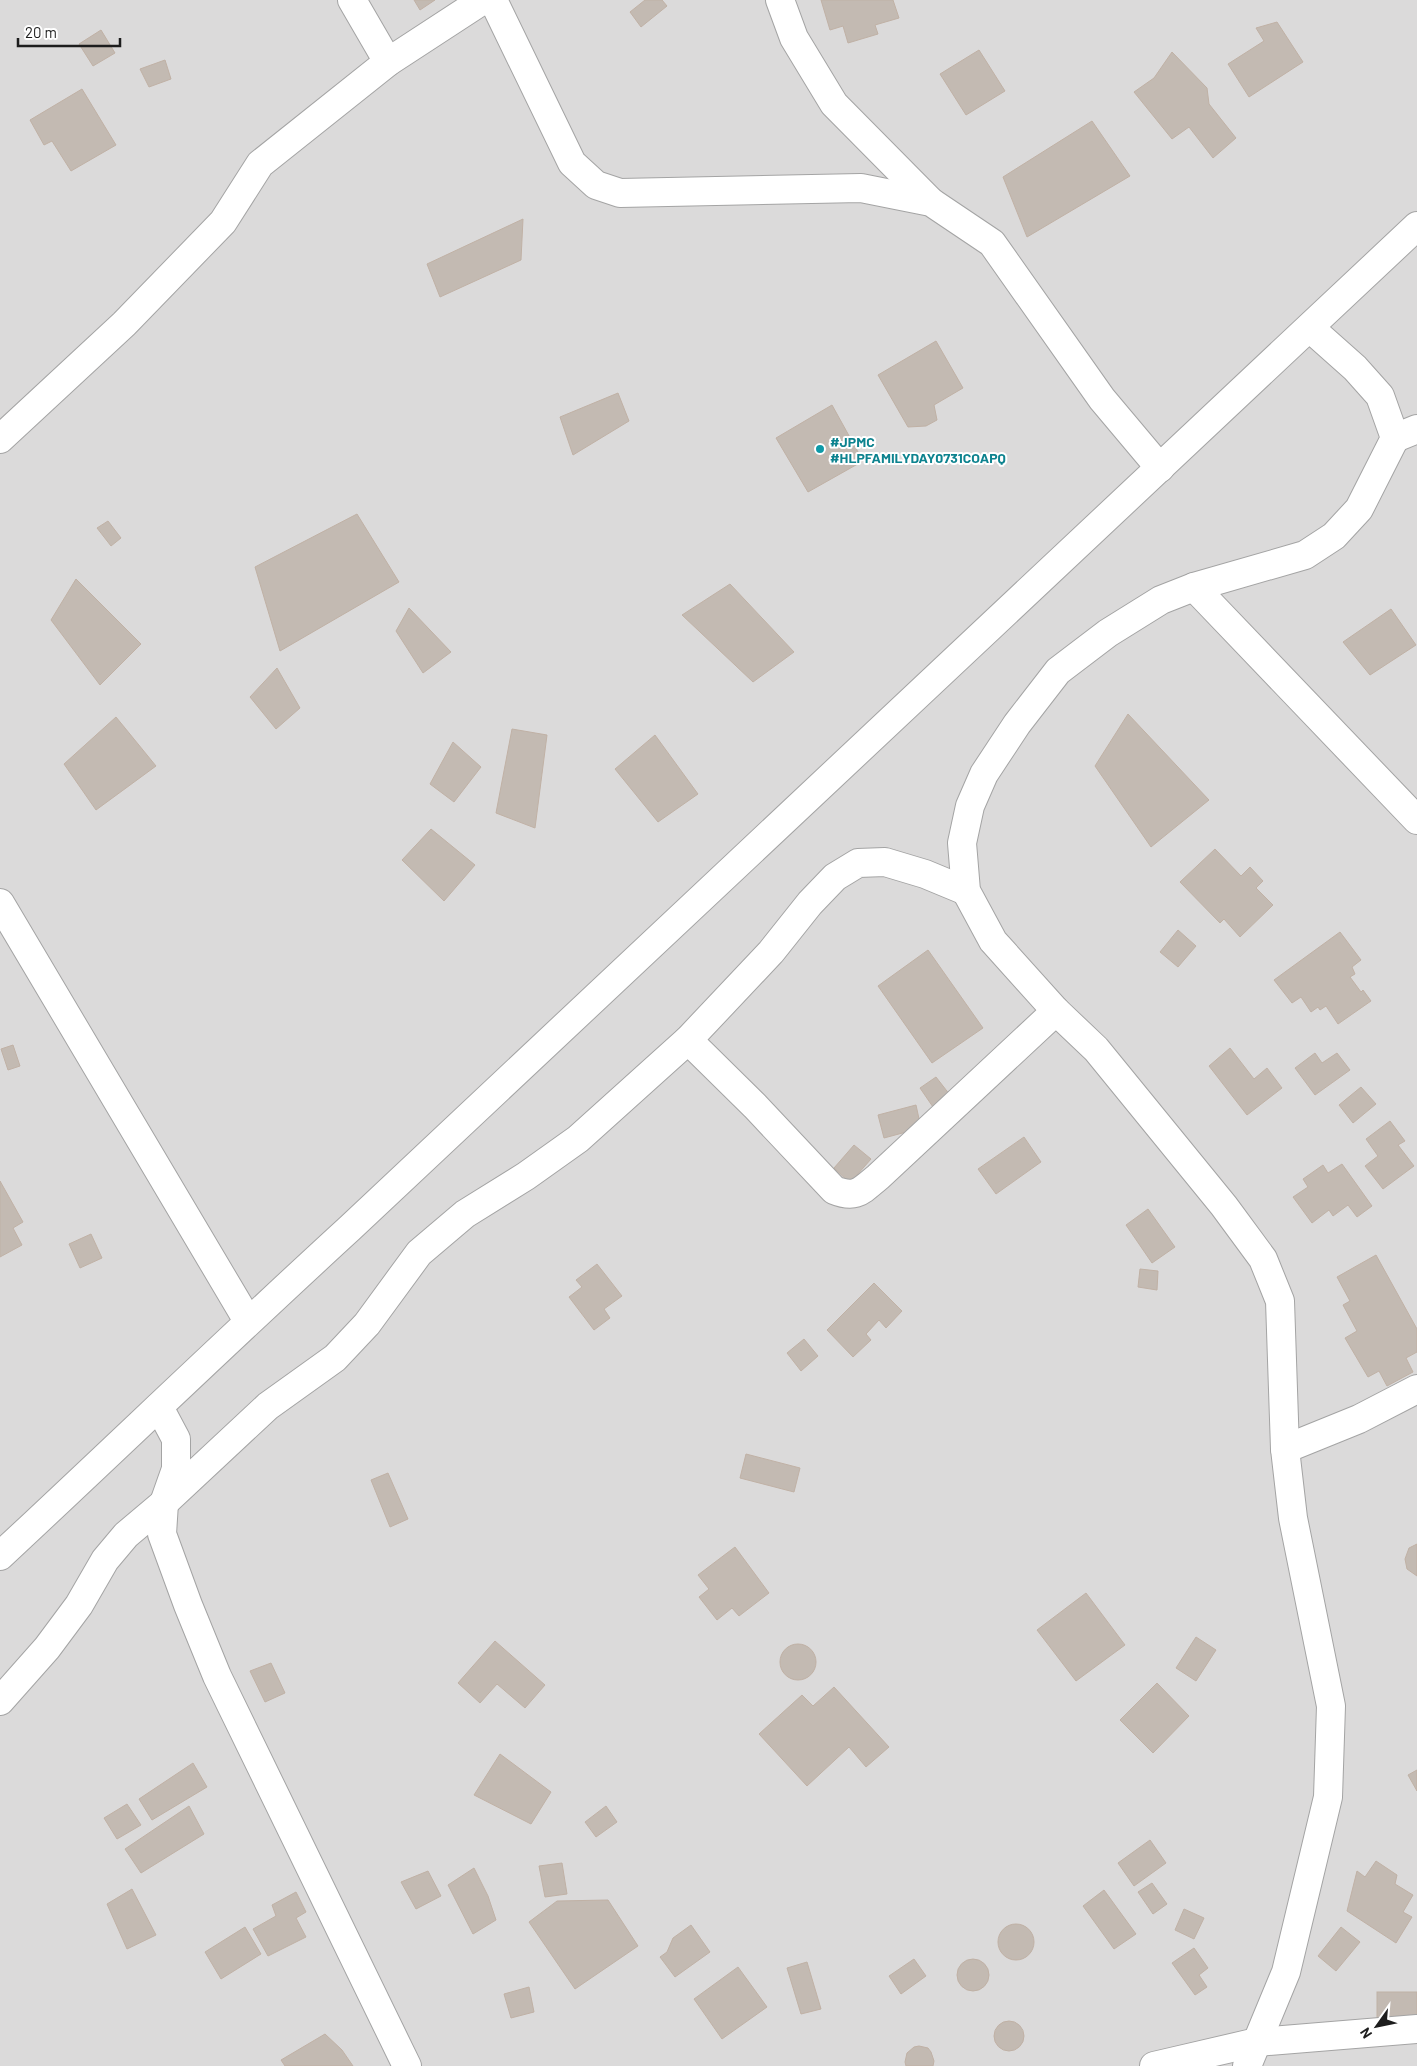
<svg xmlns="http://www.w3.org/2000/svg" width="1417" height="2066" viewBox="0 0 1417 2066" font-family="Barlow,sans-serif">
<style>
.residential{fill:#dbdada}
.building{fill:#c3bab2;stroke:#c0b1a5}
.lines{fill:none;stroke-linecap:round;stroke-linejoin:round}
.minor-casing{stroke:#a4a4a4;stroke-width:30}
.minor{stroke:#fff;stroke-width:28}
.culture-dot{fill:#0f9aa8;stroke:#fff;stroke-width:2}
.labels{text-anchor:middle;dominant-baseline:central;stroke-width:4;stroke-linejoin:round;paint-order:stroke}
.culture-label{font-size:14px;font-weight:bold;fill:#0d838f;stroke:#fff;text-anchor:start}
</style>
<rect width="100%" height="100%" fill="#eeeae2"/>
<rect class="residential" x="0" y="0" width="1417" height="2066"/>
<g class="building">
<path d="M414,0H435L420,10Z"/>
<path d="M645,0H662L667,6L641,27L630,12Z"/>
<path d="M821,0H893L899,18L875,25L878,34L848,43L843,26L830,30Z"/>
<path d="M1277,22L1303,62L1249,97L1228,64L1264,41L1256,28Z"/>
<path d="M101,30L115,53L93,66L79,44Z"/>
<path d="M979,50L1005,91L966,115L940,74Z"/>
<path d="M1172,52L1207,88L1209,104L1236,138L1213,158L1189,127L1172,139L1134,92L1154,78Z"/>
<path d="M165,60L171,79L149,87L140,69Z"/>
<path d="M82,89L116,145L71,171L52,141L44,145L30,120Z"/>
<path d="M1092,121L1130,176L1027,237L1003,177Z"/>
<path d="M523,219L521,260L440,297L427,264Z"/>
<path d="M936,341L963,388L934,405L937,420L926,426L908,427L878,375Z"/>
<path d="M618,393L629,421L573,455L560,417Z"/>
<path d="M832,405L863,461L808,492L776,438Z"/>
<path d="M357,514L399,582L280,651L255,567Z"/>
<path d="M108,521L121,538L111,546L97,528Z"/>
<path d="M76,579L141,644L100,685L51,620Z"/>
<path d="M730,584L794,652L753,682L682,615Z"/>
<path d="M409,608L451,652L423,673L396,631Z"/>
<path d="M1391,609L1416,645L1370,675L1343,642Z"/>
<path d="M277,668L300,708L276,729L250,697Z"/>
<path d="M1128,714L1209,800L1151,847L1095,766Z"/>
<path d="M116,717L156,766L96,810L64,764Z"/>
<path d="M512,729L547,735L535,828L496,813Z"/>
<path d="M655,735L698,794L658,822L615,769Z"/>
<path d="M453,742L481,767L454,802L430,784Z"/>
<path d="M431,829L475,865L444,901L402,860Z"/>
<path d="M1215,849L1241,876L1250,867L1263,881L1256,888L1273,905L1240,937L1224,919L1220,923L1180,882Z"/>
<path d="M1178,930L1196,946L1178,967L1160,952Z"/>
<path d="M1340,932L1361,960L1352,967L1355,974L1350,977L1361,992L1363,990L1371,1001L1338,1024L1326,1006L1320,1010L1318,1007L1311,1012L1301,997L1292,1003L1274,980Z"/>
<path d="M928,950L983,1028L932,1063L878,986Z"/>
<path d="M13,1045L20,1066L8,1070L1,1049Z"/>
<path d="M1230,1048L1254,1079L1267,1068L1282,1088L1247,1115L1209,1066Z"/>
<path d="M1315,1053L1322,1063L1337,1053L1350,1070L1315,1095L1295,1068Z"/>
<path d="M936,1077L950,1095L933,1107L920,1088Z"/>
<path d="M1361,1087L1376,1104L1353,1123L1339,1105Z"/>
<path d="M916,1105L921,1128L884,1138L878,1115Z"/>
<path d="M1390,1121L1405,1141L1398,1145L1414,1166L1383,1189L1365,1166L1378,1156L1366,1139Z"/>
<path d="M1024,1137L1041,1162L996,1194L978,1169Z"/>
<path d="M854,1145L871,1159L850,1183L834,1168Z"/>
<path d="M1342,1164L1372,1206L1357,1217L1348,1205L1333,1216L1329,1210L1312,1223L1293,1197L1308,1187L1303,1179L1323,1165L1328,1173Z"/>
<path d="M0,1181L23,1222L13,1228L22,1245L0,1257Z"/>
<path d="M1148,1209L1175,1247L1152,1263L1126,1225Z"/>
<path d="M91,1234L102,1258L80,1268L69,1244Z"/>
<path d="M1376,1255L1417,1329V1352L1406,1358L1413,1372L1387,1386L1379,1371L1368,1377L1345,1338L1357,1331L1343,1305L1350,1301L1337,1277Z"/>
<path d="M597,1264L622,1296L604,1309L610,1318L594,1330L569,1297L582,1287L576,1280Z"/>
<path d="M1140,1269L1158,1271L1157,1290L1138,1287Z"/>
<path d="M874,1283L902,1311L886,1328L879,1320L866,1334L871,1340L853,1357L827,1330Z"/>
<path d="M804,1339L818,1356L801,1371L787,1353Z"/>
<path d="M746,1454L800,1468L794,1492L740,1478Z"/>
<path d="M388,1473L408,1519L390,1527L371,1480Z"/>
<path d="M1417,1544V1576L1407,1569L1405,1559L1409,1548Z"/>
<path d="M735,1547L769,1593L739,1616L732,1608L717,1620L699,1597L709,1589L698,1575Z"/>
<path d="M1086,1593L1125,1645L1076,1681L1037,1630Z"/>
<path d="M1196,1637L1216,1650L1196,1681L1176,1668Z"/>
<path d="M495,1641L545,1685L525,1708L497,1684L480,1703L458,1683Z"/>
<circle cx="798" cy="1662" r="18"/>
<path d="M271,1663L285,1693L265,1702L250,1671Z"/>
<path d="M1157,1683L1189,1716L1153,1753L1120,1720Z"/>
<path d="M834,1687L889,1747L866,1767L849,1747L807,1786L759,1734L802,1695L813,1706Z"/>
<path d="M500,1754L551,1792L531,1824L474,1795Z"/>
<path d="M193,1763L207,1787L152,1820L139,1799Z"/>
<path d="M1417,1770V1791L1408,1775Z"/>
<path d="M127,1804L141,1825L117,1839L104,1818Z"/>
<path d="M189,1806L204,1834L141,1873L125,1849Z"/>
<path d="M606,1806L617,1822L596,1837L585,1822Z"/>
<path d="M1150,1840L1166,1863L1134,1886L1118,1863Z"/>
<path d="M1376,1861L1397,1875L1395,1884L1413,1895L1403,1912L1412,1917L1396,1943L1347,1911L1357,1871L1365,1877Z"/>
<path d="M562,1863L567,1894L545,1897L539,1866Z"/>
<path d="M474,1868L488,1896L496,1920L473,1934L448,1885Z"/>
<path d="M428,1871L441,1896L416,1909L401,1882Z"/>
<path d="M1152,1883L1167,1904L1153,1914L1138,1892Z"/>
<path d="M132,1889L156,1935L127,1949L107,1904Z"/>
<path d="M1104,1890L1136,1934L1114,1949L1083,1906Z"/>
<path d="M296,1892L306,1912L296,1918L306,1937L268,1956L253,1929L276,1916L272,1905Z"/>
<path d="M608,1900L638,1946L575,1989L529,1922L557,1901Z"/>
<path d="M1184,1909L1204,1918L1194,1939L1175,1930Z"/>
<circle cx="1016" cy="1942" r="18"/>
<path d="M691,1925L710,1952L675,1977L660,1957L667,1952L673,1938Z"/>
<path d="M245,1927L261,1954L221,1979L205,1952Z"/>
<path d="M1341,1927L1360,1942L1336,1971L1318,1956Z"/>
<path d="M1194,1948L1208,1968L1199,1975L1207,1987L1195,1995L1172,1963Z"/>
<path d="M914,1959L926,1976L901,1994L889,1976Z"/>
<circle cx="973" cy="1975" r="16"/>
<path d="M807,1962L821,2009L801,2014L787,1968Z"/>
<path d="M738,1967L767,2007L722,2039L694,1999Z"/>
<path d="M529,1987L534,2012L511,2018L504,1994Z"/>
<rect x="1377" y="1992" width="40" height="27"/>
<circle cx="1009" cy="2036" r="15"/>
<path d="M325,2034L342,2050L353,2066H285L281,2060Z"/>
<path d="M919,2046L928,2048L931,2052L934,2061L933,2066H906L905,2062L907,2053L914,2047Z"/>
</g>
<g class="lines">
<g class="minor-casing">
<g id="minor">
<path d="M352,0L388,62"/>
<path d="M493,0L572,163L596,185L620,193L861,188L931,202L992,243L1102,399L1160,468"/>
<path d="M780,0L794,38L834,104L931,202"/>
<path d="M1395,438L1417,429"/>
<path d="M0,439L124,324L223,222L260,164L388,62L483,0"/>
<path d="M1194,587L1417,820"/>
<path d="M0,903L248,1321"/>
<path d="M688,1040L755,1106L834,1190C856,1199 861,1191 878,1177L1056,1011"/>
<path d="M159,1407L176,1439V1469L164,1503L162,1534L188,1605L217,1676L407,2066"/>
<path d="M1285,1449L1359,1419L1417,1389"/>
<path d="M0,1556C117,1447 232,1336 350,1228L1417,226"/>
<path d="M0,1701L47,1648L79,1605L105,1560L126,1535L164,1503L268,1406L335,1358L367,1324L419,1253L465,1214L526,1176L578,1139L688,1040L771,952L810,903L835,877L858,863L885,862L925,874L966,891"/>
<path d="M1154,2066L1257,2042L1417,2029"/>
<path d="M1247,2066L1286,1972L1328,1797L1331,1706L1293,1518L1285,1449L1280,1301L1263,1259L1224,1206L1096,1049L1056,1011L993,941L966,891L962,843L970,806L984,774L1017,724L1058,671L1108,633L1161,600L1194,587L1305,555L1334,536L1359,509L1395,438L1380,396L1355,368L1310,328"/>
</g>
</g>
<use href="#minor" class="minor"/>
</g>
<circle class="culture-dot" cx="820" cy="449" r="5"/>
<g class="labels">
<g class="culture-label">
<text x="830" y="441">#JPMC<tspan x="830" dy="16">#HLPFAMILYDAY0731COAPQ</tspan></text>
</g>
</g>
<g transform="translate(1377 2026) rotate(237)" stroke="#ffffff" stroke-width="4" paint-order="stroke">
<path d="M0-4L9 19L0 12L-9 19Z" fill="#1d1d1d"/>
<text y="-8" font-size="14" font-weight="bold" text-anchor="middle" fill="#1d1d1d">N</text>
</g>
<path d="M18 38v8h102v-8" fill="none" stroke="#1d1d1d" stroke-width="2.5"/>
<text x="25" y="38" font-size="15" fill="#1d1d1d" stroke="#ffffff" stroke-width="4" paint-order="stroke">20 m</text>
</svg>
